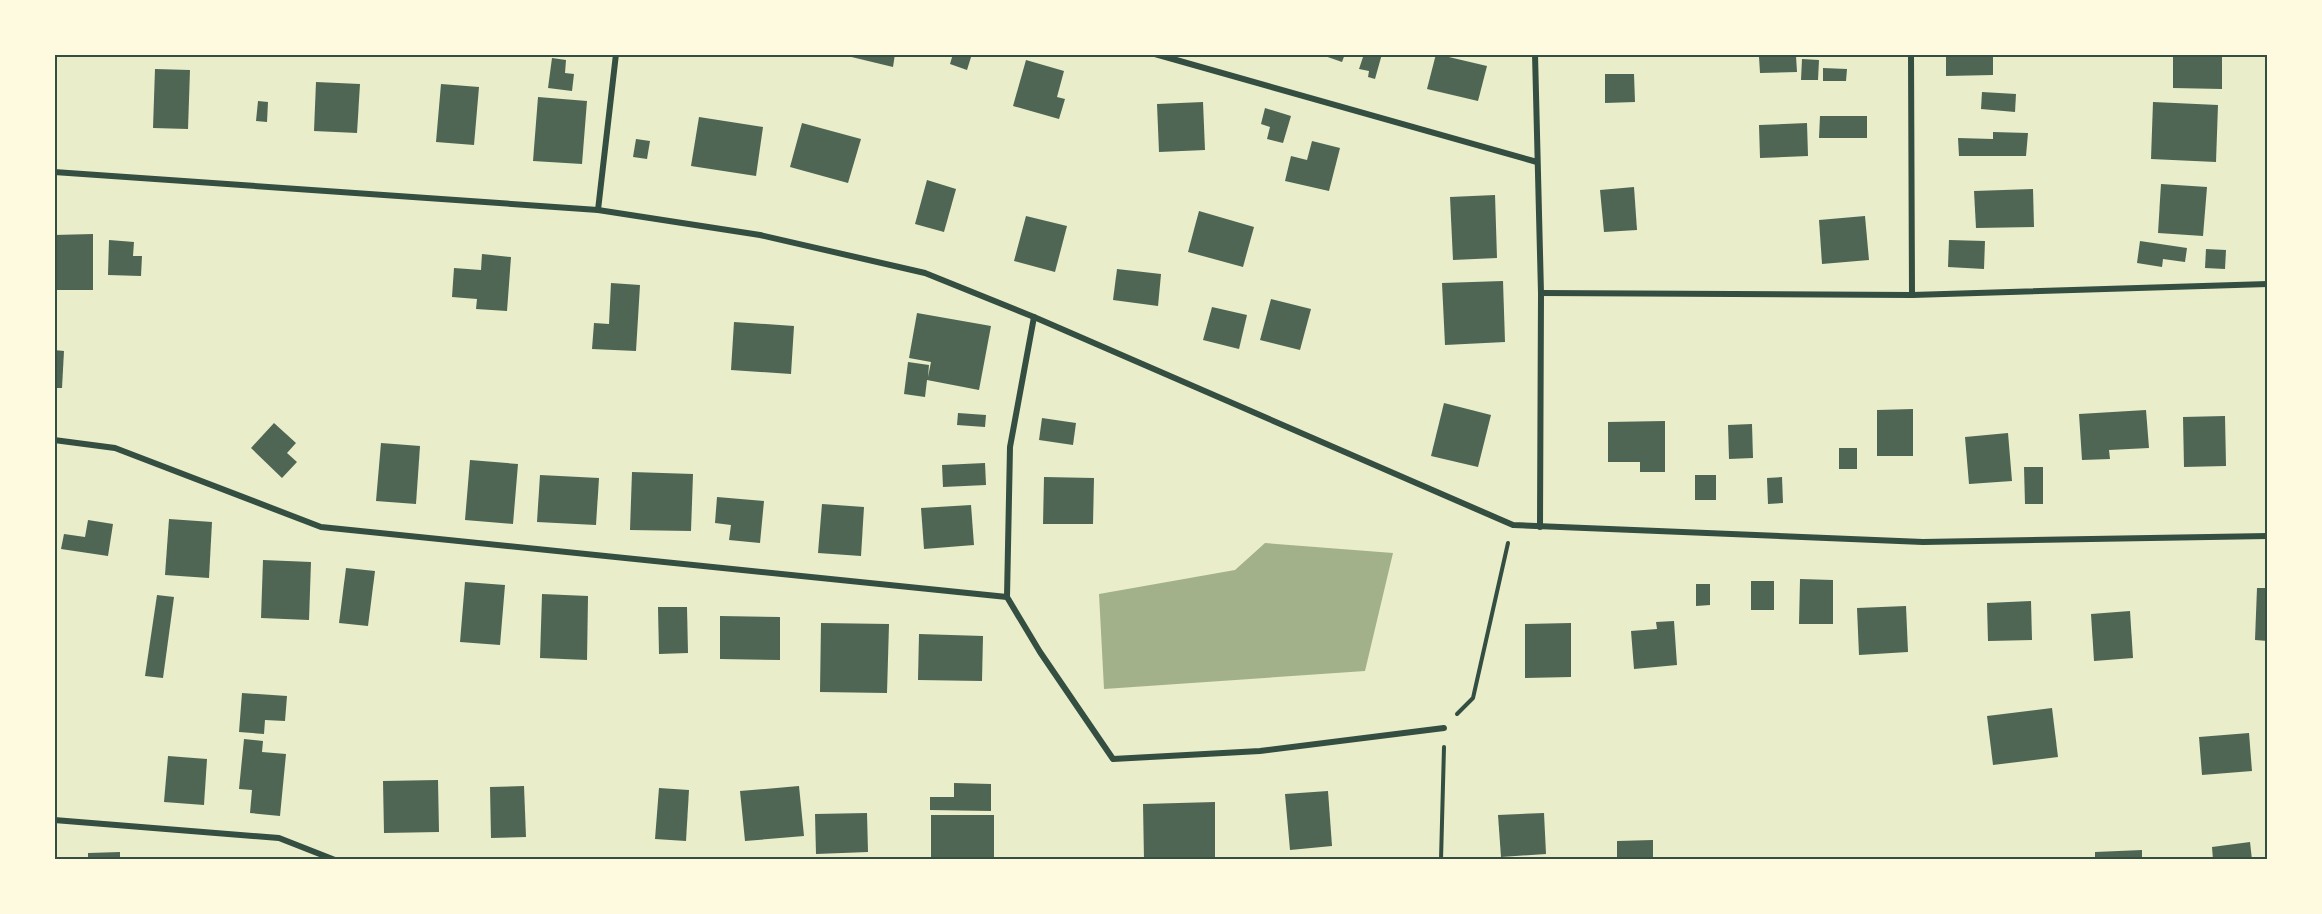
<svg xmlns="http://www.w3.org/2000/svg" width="2322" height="914" viewBox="0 0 2322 914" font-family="Arial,sans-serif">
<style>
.water{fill:#a3b18a}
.building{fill:#4f6655}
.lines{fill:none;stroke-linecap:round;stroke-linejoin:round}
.path{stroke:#344e41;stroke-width:4}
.minor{stroke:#344e41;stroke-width:6}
.neatline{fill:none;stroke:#344e41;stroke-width:2}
</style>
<rect width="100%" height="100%" fill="#e9edc9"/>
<path class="water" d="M1265,543L1393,553L1365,671L1104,689L1099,594L1235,570Z"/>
<g class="building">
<path d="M839,54H895L893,67Z"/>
<path d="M953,54H972L967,70L950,64Z"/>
<path d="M1319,54H1345L1342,62Z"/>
<path d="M1364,54H1382L1375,79L1368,77L1369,71L1359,69Z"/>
<path d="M1436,54L1487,66L1478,101L1427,89Z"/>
<path d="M1946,54H1993V75L1946,76Z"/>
<path d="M2173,54H2222V89L2173,88Z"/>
<path d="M1796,56L1797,72L1760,73L1759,57Z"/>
<path d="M552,58L566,60L565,73L574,74L572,91L548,88Z"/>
<path d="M1802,59L1819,60L1818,80H1801Z"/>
<path d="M1026,60L1064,71L1057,97L1065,99L1059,119L1013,106Z"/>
<path d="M1823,68L1847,69L1846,81H1823Z"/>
<path d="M155,69L190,70L188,129L153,128Z"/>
<path d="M1605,74H1634L1635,102L1605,103Z"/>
<path d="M316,82L360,84L357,133L314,131Z"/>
<path d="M441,84L479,87L474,145L436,142Z"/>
<path d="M1982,92L2016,94L2015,112L1981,109Z"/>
<path d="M538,97L587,101L582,164L533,161Z"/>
<path d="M258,101L268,102L267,122L256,121Z"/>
<path d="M1203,102L1205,150L1159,152L1157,104Z"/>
<path d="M2153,102L2218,105L2216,162L2151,159Z"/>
<path d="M1265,108L1291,116L1283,143L1267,139L1270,127L1261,124Z"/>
<path d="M1820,116H1867V138H1819Z"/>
<path d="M699,117L763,127L756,176L691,166Z"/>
<path d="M802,123L861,139L848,183L790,167Z"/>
<path d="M1807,123L1808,156L1760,158L1759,125Z"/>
<path d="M1993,132L2028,133L2026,156H1959L1958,138L1993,139Z"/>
<path d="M636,139L650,141L647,159L633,157Z"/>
<path d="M1312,141L1340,148L1329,191L1285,181L1291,156L1307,160Z"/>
<path d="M927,180L956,189L944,232L915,224Z"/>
<path d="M2161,184L2207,187L2203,236L2158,233Z"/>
<path d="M1634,187L1637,230L1604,232L1600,190Z"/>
<path d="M2033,189L2034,227L1976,228L1974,191Z"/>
<path d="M1495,195L1497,258L1453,260L1450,197Z"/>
<path d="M1199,211L1254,227L1243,267L1188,252Z"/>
<path d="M1026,216L1067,226L1055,272L1014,261Z"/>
<path d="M1865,216L1869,260L1822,264L1819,220Z"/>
<path d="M93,234V290H54V235Z"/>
<path d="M109,240L134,242L133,256H142L141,276L108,275Z"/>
<path d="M1949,240L1985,241L1984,269L1948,267Z"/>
<path d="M2140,241L2187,248L2185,262L2163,259L2162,267L2137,263Z"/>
<path d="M2206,249L2226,250L2225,269L2205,268Z"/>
<path d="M482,254L511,257L507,311L476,309L477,299L452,297L454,268L481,270Z"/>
<path d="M1117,269L1161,274L1158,306L1113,300Z"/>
<path d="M1503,281L1505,342L1445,345L1442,283Z"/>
<path d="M611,283L640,285L636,351L592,349L594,323L609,324Z"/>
<path d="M1271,299L1311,309L1300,350L1260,340Z"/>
<path d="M1212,307L1247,315L1239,349L1203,340Z"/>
<path d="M917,313L991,326L979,390L927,380L925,397L904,394L908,362L929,365L928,377L931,362L909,358Z"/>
<path d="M734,322L794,326L791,374L731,370Z"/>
<path d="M54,350L64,351L62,388H54Z"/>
<path d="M1444,403L1491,415L1478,467L1431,456Z"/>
<path d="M1913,409V456H1877V410Z"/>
<path d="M2146,410L2149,448L2109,450L2110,459L2082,460L2079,414Z"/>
<path d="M958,413L986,415L985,427L957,425Z"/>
<path d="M2225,416L2226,466L2184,467L2183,417Z"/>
<path d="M1042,418L1076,423L1073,445L1039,440Z"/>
<path d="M1665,421V472H1640V462H1608V422Z"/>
<path d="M274,423L296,443L287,453L297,462L282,478L251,448Z"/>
<path d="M1752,424L1753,458L1729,459L1728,425Z"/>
<path d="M2008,433L2012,481L1969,484L1965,437Z"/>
<path d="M381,443L420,446L416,504L376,501Z"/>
<rect x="1839" y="448" width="18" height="21"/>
<path d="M470,460L518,464L513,524L465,520Z"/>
<path d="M985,463L986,485L943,487L942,465Z"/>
<path d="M2024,467H2043V504H2025Z"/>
<path d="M632,472L693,474L691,531L630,530Z"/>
<path d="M540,475L599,478L596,525L537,522Z"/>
<rect x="1695" y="475" width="21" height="25"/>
<path d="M1044,477L1094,478L1093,524H1043Z"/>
<path d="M1782,477L1783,503L1768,504L1767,478Z"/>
<path d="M717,497L764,501L760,543L729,540L731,525L715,523Z"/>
<path d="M822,504L864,507L861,556L818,553Z"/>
<path d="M971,505L974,545L924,549L921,508Z"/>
<path d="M169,519L212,522L209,578L165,575Z"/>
<path d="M88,520L113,524L108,556L61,549L64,534L85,537Z"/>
<path d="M263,560L311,562L309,620L261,618Z"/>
<path d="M346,568L375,571L368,626L339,623Z"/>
<path d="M1800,579L1833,580V624H1799Z"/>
<rect x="1751" y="581" width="23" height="29"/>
<path d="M465,582L505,585L500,645L460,642Z"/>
<path d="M1696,584H1710V605L1696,606Z"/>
<path d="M2257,588H2268V641L2255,640Z"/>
<path d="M542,594L588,596L587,660L540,658Z"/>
<path d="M157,595L174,597L163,678L145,676Z"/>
<path d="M2031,601L2032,640L1988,641L1987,603Z"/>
<path d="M1906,606L1908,652L1859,655L1857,608Z"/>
<path d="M658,607H687L688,653L659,654Z"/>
<path d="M2130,611L2133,658L2094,661L2091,614Z"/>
<path d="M720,616L780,617V660L720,659Z"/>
<path d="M1674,621L1677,665L1634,669L1631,631L1657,629L1656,622Z"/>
<path d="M821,623L889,624L887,693L820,692Z"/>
<path d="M1571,623V677L1525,678V624Z"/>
<path d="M919,634L983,636L982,681L918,680Z"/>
<path d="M242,693L287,696L285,721L265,720L264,734L239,732Z"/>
<path d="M2052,708L2058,757L1993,765L1987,716Z"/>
<path d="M2249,733L2252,771L2202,775L2199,737Z"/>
<path d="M244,739L263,741L262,752L286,754L280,816L250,813L252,790L239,789Z"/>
<path d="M168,756L207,759L204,805L164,802Z"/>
<path d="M438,780L439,832L384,833L383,781Z"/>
<path d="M954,783L991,784V811L930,810V797H954Z"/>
<path d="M524,786L526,837L491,838L490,787Z"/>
<path d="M799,786L804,836L745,841L740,791Z"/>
<path d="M659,788L689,790L686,841L655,839Z"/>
<path d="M1328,791L1332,846L1290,850L1285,794Z"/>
<path d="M1215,802V860H1144L1143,804Z"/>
<path d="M867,813L868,852L816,854L815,814Z"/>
<path d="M1544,813L1546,854L1501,857L1498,815Z"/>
<path d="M931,815H994V858L931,857Z"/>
<path d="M1653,840V860H1617V841Z"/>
<path d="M2250,842L2252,860H2213L2212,847Z"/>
<path d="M2142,850V860H2095V852Z"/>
<path d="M120,852V860H88V853Z"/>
</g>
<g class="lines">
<g class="path">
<path d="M1457,714L1473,698L1508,543"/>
<path d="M1441,860L1444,747"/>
</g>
<g class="minor">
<path d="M1155,54L1537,162"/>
<path d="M1535,54L1541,293L1540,527"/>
<path d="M1911,54L1912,295"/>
<path d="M54,172L598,210L760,235L925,273L1034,317L1513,525L1923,542L2268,536"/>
<path d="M598,210L616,54"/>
<path d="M2268,284V273"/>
<path d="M1541,293L1912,295L2268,284"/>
<path d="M1034,317L1010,447L1007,597L1040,652L1113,759L1260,751L1444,728"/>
<path d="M54,440L115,448L321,527L1007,597"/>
<path d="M54,820L279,838L335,860"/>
</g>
</g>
<rect width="2322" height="914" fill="none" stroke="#fefae0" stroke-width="111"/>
<rect x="56" y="56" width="2210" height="802" class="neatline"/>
</svg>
